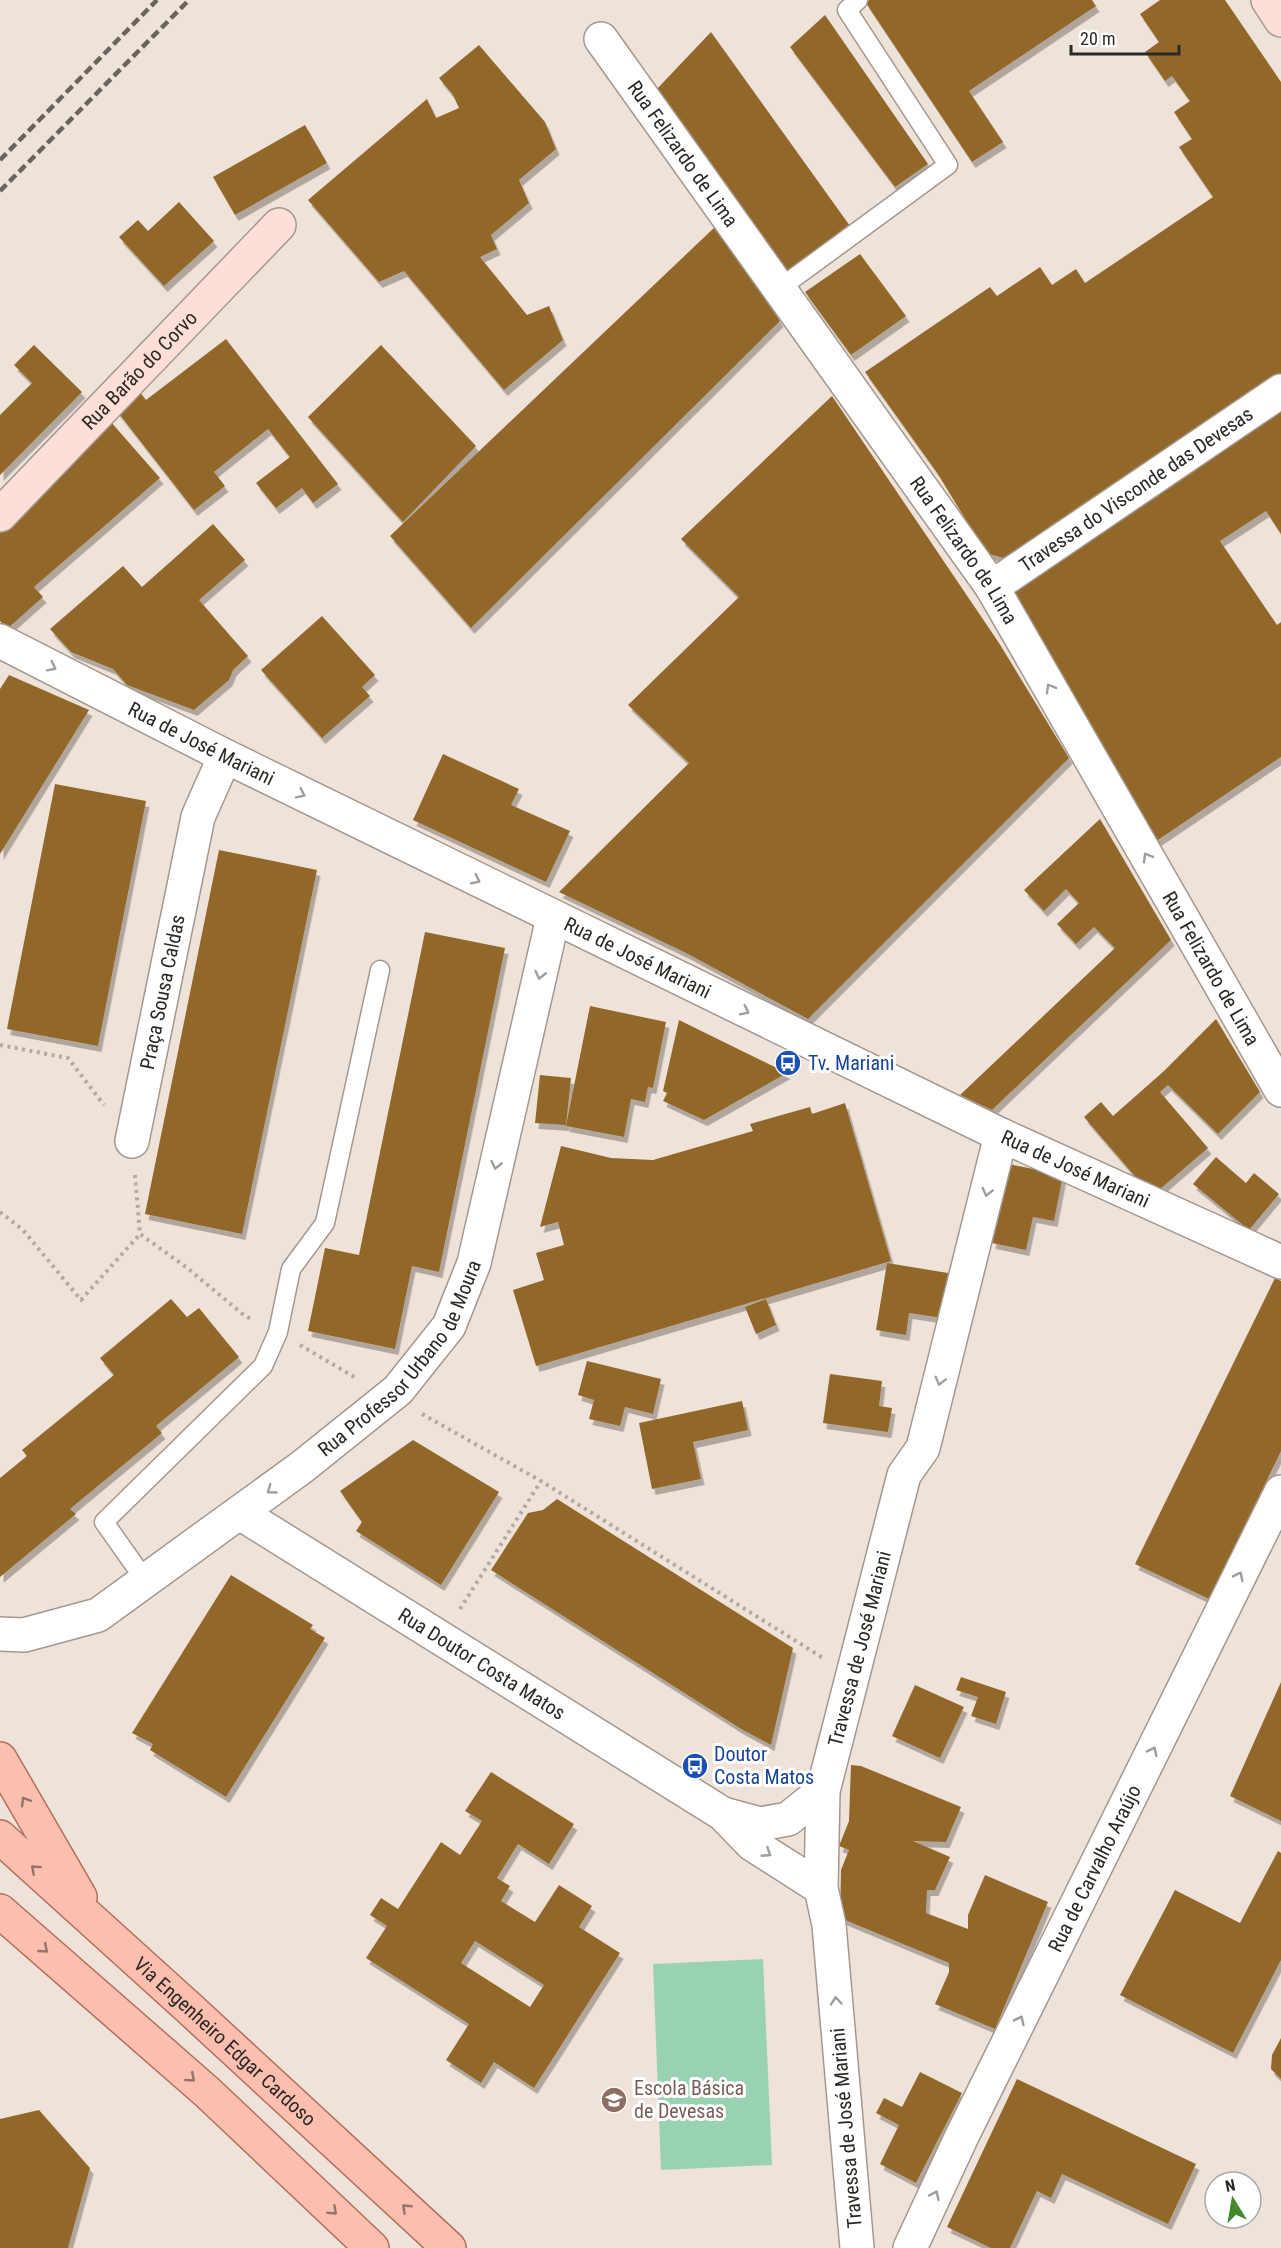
<svg xmlns="http://www.w3.org/2000/svg" width="1281" height="2248" viewBox="0 0 1281 2248" font-family="'Roboto Condensed',sans-serif">
<style>
.green{fill:#99d2b0}
.building{fill:#92682a;fill-rule:evenodd;filter:url(#shadow)}
.lines{fill:none;stroke-linecap:round;stroke-linejoin:round}
.service-casing{stroke:#a3988f;stroke-width:21}
.minor-casing{stroke:#a3988f;stroke-width:36}
.tertiary-casing{stroke:#a3988f;stroke-width:36}
.secondary-casing{stroke:#a3988f;stroke-width:36}
.primary-casing{stroke:#b26e5c;stroke-width:36}
.path{stroke:#b2a9a1;stroke-width:4;stroke-dasharray:3 4.5;stroke-linecap:butt}
.service{stroke:#fff;stroke-width:18}
.minor{stroke:#fff;stroke-width:33}
.tertiary{stroke:#fff;stroke-width:33}
.secondary{stroke:#fedfd7;stroke-width:33}
.primary{stroke:#fcbfaf;stroke-width:33}
.rail{stroke:#6a645e;stroke-width:4.5;stroke-dasharray:9 4.5;stroke-linecap:butt}
.oneway{stroke:#a09e9c}
.oneway2{stroke:#94746a}
.labels{text-anchor:middle;dominant-baseline:central;stroke-width:6;stroke-linejoin:round;paint-order:stroke}
.street-label{font-size:20px;fill:#2c2824;stroke:#fff}
.transit-label{font-size:20px;fill:#164399;stroke:#fff;text-anchor:start}
.education-label{font-size:20px;fill:#785e54;stroke:#fff;text-anchor:start}
</style>
<defs>
<filter id="shadow"><feDropShadow dx="3.5" dy="6" stdDeviation="0" flood-color="#0004"/></filter>
</defs>
<rect width="100%" height="100%" fill="#efe3d9"/>
<path class="green" d="M763,1959L772,2165L661,2170L653,1964Z"/>
<g class="building">
<path d="M869,0H1092L1096,6L969,91L1003,142L972,162L866,3Z"/>
<path d="M1160,0H1225L1281,82V376L1010,560L986,553L938,474L865,372L990,287L997,296L1040,267L1052,285L1076,269L1085,283L1213,197L1179,147L1192,139L1174,112L1190,101L1172,76L1165,81L1145,52L1159,42L1140,14Z"/>
<path d="M825,15L928,164L895,187L790,47Z"/>
<path d="M711,32L850,226L786,271L656,90Z"/>
<path d="M479,45L545,122L556,149L519,180L529,203L491,235L497,249L480,257L527,315L549,306L563,340L504,390L404,271L379,282L308,200L427,99L436,118L459,108L453,95L439,78Z"/>
<path d="M305,125L327,163L235,215L213,177Z"/>
<path d="M179,202L214,241L164,286L119,237L138,220L148,231Z"/>
<path d="M717,225L780,321L471,628L390,536Z"/>
<path d="M860,254L906,316L851,355L805,292Z"/>
<path d="M226,339L338,484L313,503L302,488L276,508L256,483L290,457L268,429L214,472L225,486L194,510L113,406L137,388L146,400Z"/>
<path d="M34,345L82,392L0,475V415L32,383L14,365Z"/>
<path d="M381,345L476,446L403,522L308,417Z"/>
<path d="M832,396L999,643L1069,758L808,1019L688,954L559,892L689,763L628,705L739,597L681,539Z"/>
<path d="M1281,407V534L1266,511L1220,541L1277,625L1281,622V757L1152,844L1003,594Z"/>
<path d="M111,422L160,478L34,587L43,597L7,629L0,621V518Z"/>
<path d="M213,524L245,560L199,600L248,656L233,670L229,680L194,710L127,685L113,669L71,652L50,629L123,566L142,587Z"/>
<path d="M322,616L375,675L362,687L370,696L322,738L261,670Z"/>
<path d="M9,675L89,710L0,854V689Z"/>
<path d="M443,754L519,789L511,805L570,831L546,882L413,820Z"/>
<path d="M55,784L146,801L98,1046L7,1029Z"/>
<path d="M1100,819L1171,940L992,1110L960,1095L1115,948L1094,927L1076,944L1057,924L1079,903L1066,889L1044,911L1024,890Z"/>
<path d="M219,850L317,870L242,1234L145,1214Z"/>
<path d="M425,932L505,948L439,1272L412,1266L395,1349L308,1331L325,1248L359,1255Z"/>
<path d="M590,1006L666,1022L653,1088L648,1087L645,1102L631,1099L624,1137L566,1126Z"/>
<path d="M1216,1019L1260,1092L1218,1134L1168,1085L1160,1092L1208,1148L1152,1196L1084,1117L1101,1102L1113,1116L1164,1071Z"/>
<path d="M679,1020L787,1073L704,1120L663,1101L667,1093L663,1091Z"/>
<path d="M540,1075L571,1078L566,1125L535,1123Z"/>
<path d="M845,1103L891,1261L536,1366L513,1290L544,1280L536,1253L564,1245L558,1222L540,1227L561,1146L611,1158L653,1160L753,1131L750,1124L810,1107L812,1114Z"/>
<path d="M1216,1157L1246,1183L1254,1173L1279,1194L1249,1230L1193,1184Z"/>
<path d="M1008,1164L1063,1175L1054,1221L1033,1217L1026,1250L992,1243Z"/>
<path d="M887,1263L948,1273L942,1318L909,1313L906,1335L876,1330Z"/>
<path d="M1275,1278L1281,1281V1451L1209,1599L1135,1564Z"/>
<path d="M171,1299L187,1317L199,1308L239,1357L156,1426L162,1433L70,1509L76,1514L0,1577V1478L27,1456L22,1450L114,1375L100,1358Z"/>
<path d="M766,1299L776,1325L756,1334L745,1307Z"/>
<path d="M587,1361L661,1379L653,1414L625,1407L620,1426L589,1419L594,1400L578,1395Z"/>
<path d="M830,1374L882,1381L879,1406L892,1408L888,1432L823,1423Z"/>
<path d="M742,1401L748,1430L693,1442L701,1479L652,1489L639,1423Z"/>
<path d="M413,1440L499,1492L441,1585L356,1531L362,1522L340,1491Z"/>
<path d="M557,1499L793,1648L771,1745L741,1729L491,1570L528,1513L543,1510Z"/>
<path d="M231,1575L313,1625L310,1629L325,1638L226,1797L150,1750L153,1744L132,1733Z"/>
<path d="M961,1677L1006,1692L996,1724L971,1716L978,1697L956,1690Z"/>
<path d="M1281,1682V1821L1230,1796Z"/>
<path d="M915,1685L964,1707L940,1758L892,1736Z"/>
<path d="M851,1765L861,1766L961,1807L946,1842L913,1841L950,1857L935,1890H927L926,1913L968,1929V1915L985,1875L1048,1902L995,2029L935,2004L949,1972V1963L840,1918L841,1870L849,1850L839,1846L849,1821Z"/>
<path d="M491,1772L574,1824L549,1864L518,1844L497,1878L510,1886L501,1901L535,1922L559,1885L592,1906L579,1927L620,1953L534,2088L494,2062L481,2083L446,2060L469,2024L366,1958L387,1926L370,1915L381,1898L398,1909L441,1842L460,1855L482,1821L465,1811ZM475,1941L544,1985L530,2007L461,1963Z"/>
<path d="M1278,1851L1281,1853V1960L1233,2053L1120,1995L1175,1890L1240,1923Z"/>
<path d="M1281,2038V2079L1271,2069L1272,2055Z"/>
<path d="M920,2072L962,2093L916,2183L880,2164L899,2125L876,2113L884,2098L902,2107Z"/>
<path d="M1017,2079L1196,2164L1168,2224L1062,2174L1051,2198L1037,2191L1010,2248H991L947,2227Z"/>
<path d="M39,2110L90,2168L68,2248H0V2119Z"/>
</g>
<g class="lines">
<g class="service-casing">
<g id="service">
<path d="M780,288L948,165L847,10L858,0"/>
<path d="M145,1580L104,1522L263,1366L278,1332L291,1269L325,1223L380,970"/>
</g>
</g>
<g class="minor-casing">
<g id="minor">
<path id="s1" d="M601,39L992,587L1281,1090"/>
<path id="s2" d="M992,587L1281,391"/>
<path id="s3" d="M132,1141L198,817L225,756"/>
<path id="s4" d="M240,1513L723,1814L752,1844L821,1888"/>
<path id="s5" d="M0,1634L24,1635L98,1615L302,1467L398,1390L449,1326L474,1263L553,918"/>
<path d="M723,1814L760,1824L788,1819L823,1791"/>
<path id="s6" d="M857,2248L829,1925L821,1888L823,1791L904,1475L923,1448L1001,1135"/>
<path id="s7" d="M910,2248L962,2136L1281,1492"/>
</g>
</g>
<g class="tertiary-casing">
<g id="tertiary">
<path id="s8" d="M0,641L225,756L1001,1135L1281,1262"/>
</g>
</g>
<g class="secondary-casing">
<g id="secondary">
<path d="M1268,0L1281,20"/>
<path id="s9" d="M0,515L279,225"/>
</g>
</g>
<g class="primary-casing">
<g id="primary">
<path d="M0,1759L80,1897"/>
<path id="s10" d="M0,1837L189,2008L449,2248"/>
<path d="M0,1911L207,2092L372,2248"/>
</g>
</g>
<g class="path">
<path d="M0,1045L68,1058L104,1105"/>
<path d="M135,1175L140,1234L186,1267L245,1316L254,1320"/>
<path d="M0,1212L23,1230L81,1300L140,1234"/>
<path d="M300,1345L356,1378"/>
<path d="M422,1414L541,1481L823,1658"/>
<path d="M460,1609L541,1481"/>
</g>
<use href="#service" class="service"/>
<use href="#minor" class="minor"/>
<use href="#tertiary" class="tertiary"/>
<use href="#secondary" class="secondary"/>
<use href="#primary" class="primary"/>
<g class="rail">
<path d="M0,160L157,0"/>
<path d="M0,191L189,0"/>
</g>
</g>
<defs><path id="oneway-chevron" d="M-2-3.5L2.5 0L-2 3.5" fill="none" stroke-width="1.6" stroke-linecap="round" stroke-linejoin="round" transform="scale(1.5)"/></defs>
<g class="oneway">
<use href="#oneway-chevron" transform="translate(52 667) rotate(27)"/>
<use href="#oneway-chevron" transform="translate(1050 688) rotate(-120)"/>
<use href="#oneway-chevron" transform="translate(301 794) rotate(26)"/>
<use href="#oneway-chevron" transform="translate(1147 857) rotate(-120)"/>
<use href="#oneway-chevron" transform="translate(476 880) rotate(26)"/>
<use href="#oneway-chevron" transform="translate(540 975) rotate(103)"/>
<use href="#oneway-chevron" transform="translate(745 1011) rotate(26)"/>
<use href="#oneway-chevron" transform="translate(496 1165) rotate(103)"/>
<use href="#oneway-chevron" transform="translate(987 1192) rotate(104)"/>
<use href="#oneway-chevron" transform="translate(940 1381) rotate(104)"/>
<use href="#oneway-chevron" transform="translate(271 1490) rotate(144)"/>
<use href="#oneway-chevron" transform="translate(1239 1576) rotate(-64)"/>
<use href="#oneway-chevron" transform="translate(1153 1751) rotate(-64)"/>
<use href="#oneway-chevron" transform="translate(767 1853) rotate(33)"/>
<use href="#oneway-chevron" transform="translate(836 2001) rotate(-95)"/>
<use href="#oneway-chevron" transform="translate(1020 2020) rotate(-64)"/>
<use href="#oneway-chevron" transform="translate(935 2195) rotate(-65)"/>
</g>
<g class="oneway2">
<use href="#oneway-chevron" transform="translate(25 1801) rotate(-121)"/>
<use href="#oneway-chevron" transform="translate(35 1869) rotate(-138)"/>
<use href="#oneway-chevron" transform="translate(44 1949) rotate(41)"/>
<use href="#oneway-chevron" transform="translate(191 2078) rotate(41)"/>
<use href="#oneway-chevron" transform="translate(406 2208) rotate(-137)"/>
<use href="#oneway-chevron" transform="translate(333 2211) rotate(43)"/>
</g>
<defs>
<g id="bus-disc" transform="scale(1.35)"><circle r="9.5" fill="#1a4fb4" stroke="#fff"/><path d="M-5-6H5V4H4V6H2V4H-2V6H-4V4H-5ZM-3.5-4V0h7V-4ZM-3.5 1.2v1.5H-2V1.2ZM2 1.2v1.5H3.5V1.2Z" fill="#fff"/></g>
<g id="school-disc" transform="scale(1.35)"><circle r="9.5" fill="#8d6e63" stroke="#fff"/><path d="M0-5L7-2L0 1L-7-2ZM-4 1L0 2.5L4 1V4Q0 6-4 4Z" fill="#fff"/></g>
</defs>
<g fill-rule="evenodd">
<use href="#bus-disc" x="788" y="1063"/>
<use href="#bus-disc" x="695" y="1766"/>
<use href="#school-disc" x="614" y="2100"/>
</g>
<g class="labels">
<g class="street-label">
<text stroke="none"><textPath href="#s1" startOffset="141">Rua Felizardo de Lima</textPath></text>
<text stroke="none"><textPath href="#s9" startOffset="201">Rua Barão do Corvo</textPath></text>
<text stroke="none"><textPath href="#s2" startOffset="174">Travessa do Visconde das Devesas</textPath></text>
<text stroke="none"><textPath href="#s1" startOffset="627">Rua Felizardo de Lima</textPath></text>
<text stroke="none"><textPath href="#s8" startOffset="226">Rua de José Mariani</textPath></text>
<text stroke="none"><textPath href="#s8" startOffset="712">Rua de José Mariani</textPath></text>
<text stroke="none"><textPath href="#s1" startOffset="1113">Rua Felizardo de Lima</textPath></text>
<text stroke="none"><textPath href="#s3" startOffset="152">Praça Sousa Caldas</textPath></text>
<text stroke="none"><textPath href="#s8" startOffset="1198">Rua de José Mariani</textPath></text>
<text stroke="none"><textPath href="#s5" startOffset="502">Rua Professor Urbano de Moura</textPath></text>
<text stroke="none"><textPath href="#s6" startOffset="606">Travessa de José Mariani</textPath></text>
<text stroke="none"><textPath href="#s4" startOffset="285">Rua Doutor Costa Matos</textPath></text>
<text stroke="none"><textPath href="#s7" startOffset="422">Rua de Carvalho Araújo</textPath></text>
<text stroke="none"><textPath href="#s10" startOffset="304">Via Engenheiro Edgar Cardoso</textPath></text>
<text transform="translate(846 2128) rotate(-95)">Travessa de José Mariani</text>
</g>
<g class="transit-label">
<text x="808" y="1063">Tv. Mariani</text>
<text x="714" y="1754">Doutor<tspan x="714" dy="23">Costa Matos</tspan></text>
</g>
<g class="education-label">
<text x="634" y="2088">Escola Básica<tspan x="634" dy="23">de Devesas</tspan></text>
</g>
</g>
<g transform="translate(1233 2200) rotate(349)"><circle r="28" fill="#ffffff" stroke="#aba9a7" stroke-width="1.5"/>
<path d="M0-4.5L10 22L0 15L-10 22Z" fill="#42882d"/>
<text y="-9" font-size="16" font-weight="bold" text-anchor="middle" fill="#2c2824">N</text>
</g>
<path d="M1071 45v9h108v-9" fill="none" stroke="#2c2824" stroke-width="3"/>
<text x="1080" y="45" font-size="18" fill="#2c2824" stroke="#ffffff" stroke-width="4.5" paint-order="stroke">20 m</text>
</svg>
